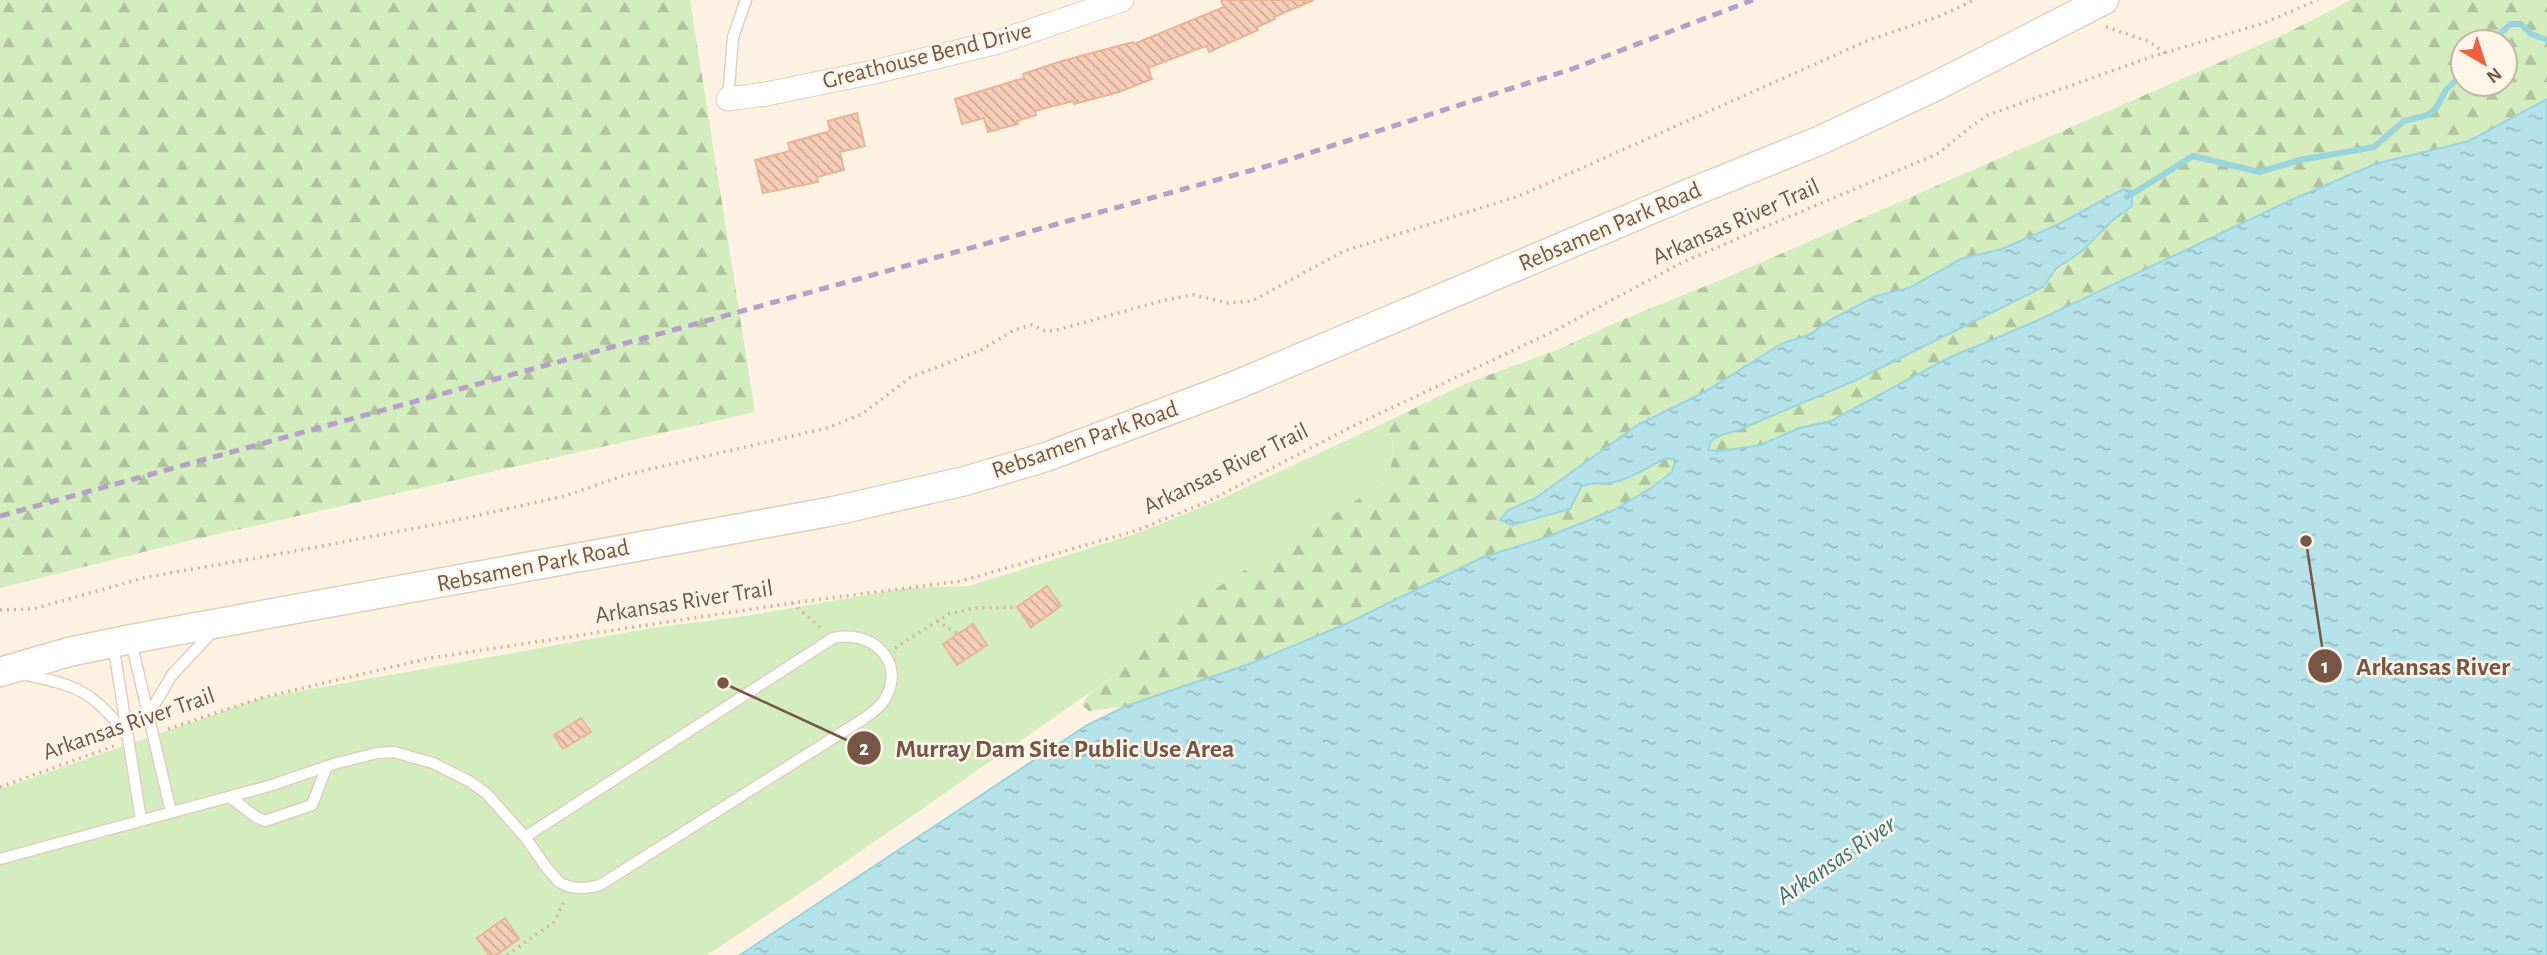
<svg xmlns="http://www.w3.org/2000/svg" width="2547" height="955" viewBox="0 0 2547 955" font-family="'Alegreya Sans',sans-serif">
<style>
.forest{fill:url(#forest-firs);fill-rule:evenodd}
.park{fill:#d3edbf}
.water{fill:url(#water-ripples);stroke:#9ad4dc;stroke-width:2}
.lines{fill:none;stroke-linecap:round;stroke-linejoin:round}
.stream{stroke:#9ad4dc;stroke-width:6}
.building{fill:url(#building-back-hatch);stroke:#eab496;stroke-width:2}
.service-casing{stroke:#e3cebd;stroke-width:13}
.minor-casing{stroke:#e3cebd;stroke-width:25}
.tertiary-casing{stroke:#e3cebd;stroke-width:31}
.path{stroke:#dbb19a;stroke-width:3.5;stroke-dasharray:2 5;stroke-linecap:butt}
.service{stroke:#fff;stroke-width:10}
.minor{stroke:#fff;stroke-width:23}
.tertiary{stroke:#fff;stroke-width:28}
.rail{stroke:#b4a0c8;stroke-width:5;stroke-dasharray:10 7;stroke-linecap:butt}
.labels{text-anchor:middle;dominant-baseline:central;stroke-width:5;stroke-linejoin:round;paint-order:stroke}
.street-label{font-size:24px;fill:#785646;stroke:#fff6ea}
.water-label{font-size:26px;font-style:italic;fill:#39767e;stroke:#fff6ea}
.leader{fill:none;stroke:#785646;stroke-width:2.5}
.callout-dot{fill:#785646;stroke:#fff6ea;stroke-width:2.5}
.mark-label{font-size:21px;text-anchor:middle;font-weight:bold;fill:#fff}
.callout-label{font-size:26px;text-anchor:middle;font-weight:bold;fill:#785646;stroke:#fff6ea;stroke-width:5;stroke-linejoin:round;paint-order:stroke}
</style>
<defs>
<pattern id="forest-firs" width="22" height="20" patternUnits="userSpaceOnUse" patternTransform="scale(1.75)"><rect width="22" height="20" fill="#d3edbf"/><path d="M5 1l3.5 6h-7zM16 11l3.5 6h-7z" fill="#b0c39d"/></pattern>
<pattern id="water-ripples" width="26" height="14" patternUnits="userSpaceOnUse" patternTransform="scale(1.75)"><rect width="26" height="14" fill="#b5e3e9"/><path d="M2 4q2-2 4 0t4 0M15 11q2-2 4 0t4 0" fill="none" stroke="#98bbbf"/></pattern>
<pattern id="building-back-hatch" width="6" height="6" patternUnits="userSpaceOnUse" patternTransform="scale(1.75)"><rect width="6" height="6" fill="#f6ceb7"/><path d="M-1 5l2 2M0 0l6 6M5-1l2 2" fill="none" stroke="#ccaa97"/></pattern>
</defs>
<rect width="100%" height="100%" fill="#fef2e2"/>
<g class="forest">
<path d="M0,0H690L755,412L179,543L0,588Z"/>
<path d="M2351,0H2547V99L2469,141L2375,164L2289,201L2032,323L1946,359L1831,421L1799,428L1761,445L1720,451L1708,450L1711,441L1719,436L1741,429L1856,380L2043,287C2057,269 2066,264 2083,250C2099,235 2114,220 2132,206L2114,193L2059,224L2002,249L1961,259L1909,288L1876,296L1828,321L1811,334L1781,344L1703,393L1639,424L1534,499L1509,510L1532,520L1570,508L1581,487C1592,482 1603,485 1614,481C1633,476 1649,467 1667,458L1675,460L1672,472L1651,488L1614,510L1547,537L1481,558L1348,623L1252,663L1126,706L1089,711L1082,705L1089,694L1118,673L1171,616L1390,479L1393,441L1384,423L1467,383L1559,349L1624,319L1723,279L2289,32ZM2463,42H2505V84H2463Z"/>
</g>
<path class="park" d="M1384,423L1393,441L1390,479L1171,616L1118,673L815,883L707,955H0V789L261,698L652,628L752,615L906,588L969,586L1138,533L1214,502Z"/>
<path class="water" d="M2547,99V955H740L1087,725L1126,706L1252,663L1348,623L1481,558L1547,537L1614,510L1651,488L1672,472L1675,460L1666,458C1649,467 1629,480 1609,483C1598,484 1591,482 1581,487L1570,509L1512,525L1500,520L1508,510L1534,499L1639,424L1703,393L1781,344L1811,334L1828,321L1876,296L1909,288L1961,259L2002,249L2059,224L2123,189L2132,191V206L2112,221L2082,251L2056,269L2043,287L1856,380L1741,429L1719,436L1711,441L1708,450L1720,451L1761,445L1799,428L1831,421L1946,359L2032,323L2289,201L2375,164L2469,141Z"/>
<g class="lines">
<g class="stream">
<path d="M2490,42L2511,24H2521L2531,34L2547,40"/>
<path d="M2127,197L2193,156L2259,172L2300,160L2374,147L2404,121L2428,115L2436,108L2446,90L2463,73"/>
</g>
</g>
<g class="building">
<path d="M1221,0H1314L1274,17L1275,19L1257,27L1258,30L1209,52L1207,46L1200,48L1148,68L1152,79L1119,92L1074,104L1073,101L1035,111L1036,115L1017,121L1018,124L988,132L984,118L962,124L955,99L1024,78L1023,74L1062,61L1133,42L1134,44L1224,7Z"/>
<path d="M857,113L865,146L840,152L844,170L817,177L818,182L763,193L755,160L790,151L788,143L830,131L828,121Z"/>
<path d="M1047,586L1061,606L1031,627L1017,607Z"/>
<path d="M973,624L987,645L957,665L943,644Z"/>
<path d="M581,718L591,732L563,749L554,735Z"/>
<path d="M505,918L519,939L496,955H489L477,938Z"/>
</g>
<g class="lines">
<g class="service-casing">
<g id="service">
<path d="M728,99L733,37L746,0"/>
<path d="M131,641L171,812"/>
<path d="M113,643L141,820"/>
<path d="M23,674C76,686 91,689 126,734"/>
<path d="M147,717L172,675L213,631"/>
<path d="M230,797L256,817L265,821L312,805L327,766"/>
<path d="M0,859L269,786L337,763L377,753L394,752L433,763L469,781L486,793L525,837L546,867L559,882C573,890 585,889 600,885L865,718C872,712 881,707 885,699C907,661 871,629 833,638L525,837"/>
</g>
</g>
<g class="minor-casing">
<path id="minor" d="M728,99L766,94L874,72L998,42L1122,0"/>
</g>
<g class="tertiary-casing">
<path id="tertiary" d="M0,672L69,652L131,639L834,511L965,481L1046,457L1234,386L1685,195L1821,140L1934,87L2104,0"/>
</g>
<g class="path">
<path d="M2106,27L2150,42L2165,53"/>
<path d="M792,603L820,627"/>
<path d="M0,610L33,609L147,577L290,552L453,521L565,496L625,475L827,428L862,414L911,377L981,350L1014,330L1032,325L1045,331L1057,330L1165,300L1193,295L1228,303L1252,301L1344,251L1519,196L1869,40L1940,16L1974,0"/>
<path d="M937,621L958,634"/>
<path d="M895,648L949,614L975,608L1017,607"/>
<path d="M168,729L261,698L430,658L792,603L961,581L1138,530L1209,501L1345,430L1554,331L1683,262L1939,153L1970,127L1988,115L2151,57L2264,23L2318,0"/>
<path d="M0,787L114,746"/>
<path d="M507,955L554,922L565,900"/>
</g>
<use href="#service" class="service"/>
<use href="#minor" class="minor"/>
<use href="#tertiary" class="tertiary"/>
<path class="rail" d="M0,516L1278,163L1572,69L1753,0"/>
</g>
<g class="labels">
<g class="street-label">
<text transform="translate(927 56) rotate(-14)">Greathouse Bend Drive</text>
<text transform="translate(1736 222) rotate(-24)">Arkansas River Trail</text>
<text transform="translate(1610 227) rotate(-23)">Rebsamen Park Road</text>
<text transform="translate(1085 440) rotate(-19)">Rebsamen Park Road</text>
<text transform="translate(1226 469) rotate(-26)">Arkansas River Trail</text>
<text transform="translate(533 566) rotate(-11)">Rebsamen Park Road</text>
<text transform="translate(684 602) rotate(-9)">Arkansas River Trail</text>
<text transform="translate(129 724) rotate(-19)">Arkansas River Trail</text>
</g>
<g class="water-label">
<text transform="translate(1836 860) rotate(-34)">Arkansas River</text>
</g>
</g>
<path class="leader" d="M2306 541L2325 666M723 683L864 748"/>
<g class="callout-dot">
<circle cx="2306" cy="541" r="7"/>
<circle cx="723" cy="683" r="7"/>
<circle cx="2325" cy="666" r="18"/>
<circle cx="864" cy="748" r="18"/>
</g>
<g class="mark-label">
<text x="2325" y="673">1</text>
<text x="864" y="755">2</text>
</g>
<g class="callout-label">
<text x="2433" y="675">Arkansas River</text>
<text x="1065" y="757">Murray Dam Site Public Use Area</text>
</g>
<g transform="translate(2484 63) rotate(141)"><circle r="33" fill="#fff6ea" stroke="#c9b6a8" stroke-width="2"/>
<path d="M0-5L12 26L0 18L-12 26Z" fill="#f2603d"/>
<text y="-10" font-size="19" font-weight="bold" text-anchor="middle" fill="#785646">N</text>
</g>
</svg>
